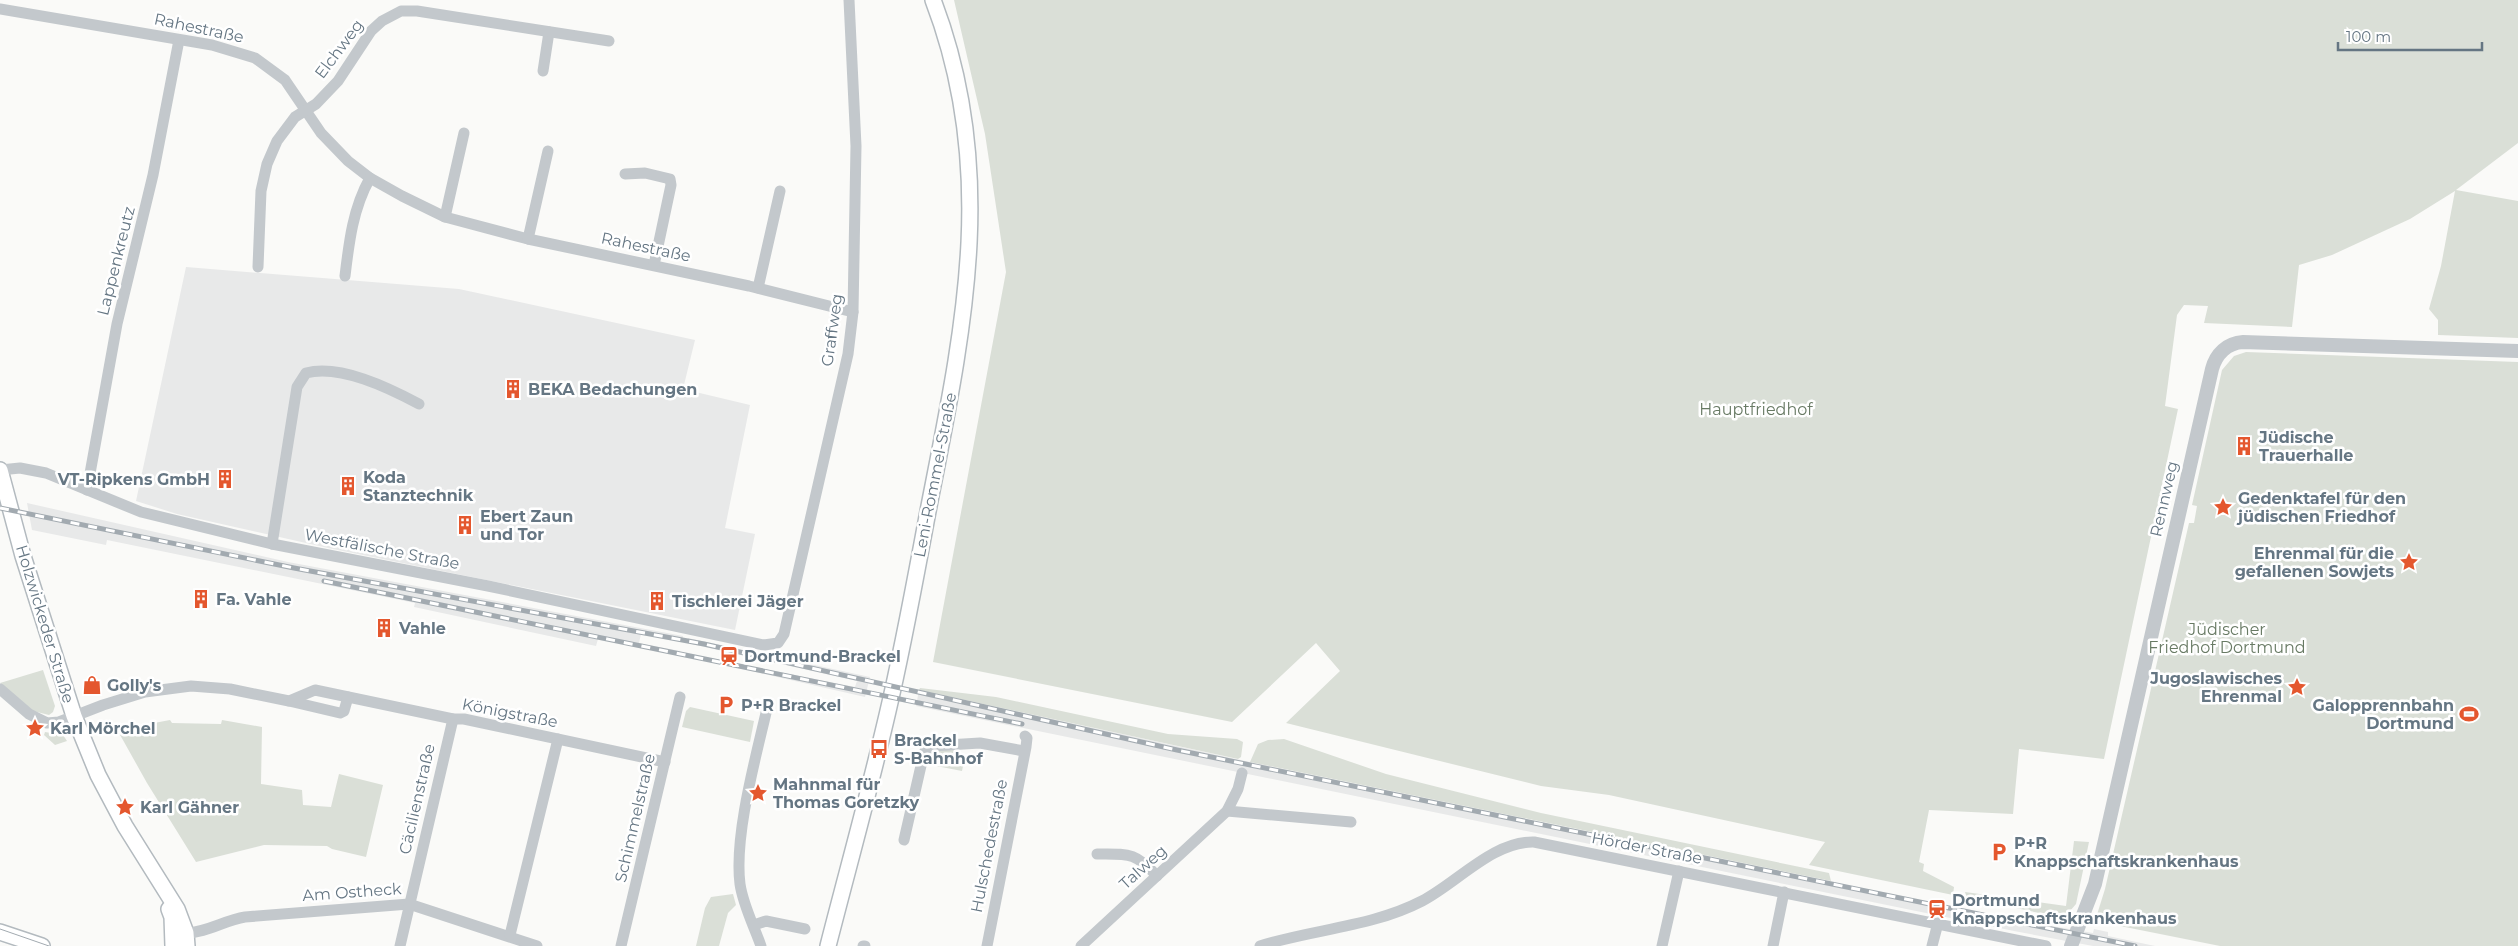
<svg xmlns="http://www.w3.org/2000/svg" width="2518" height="946" viewBox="0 0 2518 946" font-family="Montserrat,sans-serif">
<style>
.built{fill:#e8e9e9}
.green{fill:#dadfd7}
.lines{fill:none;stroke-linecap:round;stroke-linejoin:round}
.secondary-casing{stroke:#b3babf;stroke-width:18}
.minor{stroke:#c3c8cc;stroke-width:11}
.tertiary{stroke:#c3c8cc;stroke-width:14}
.secondary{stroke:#fff;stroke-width:15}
.tram{stroke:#a2aab0;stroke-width:1}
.rail-casing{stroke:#a2aab0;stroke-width:5}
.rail{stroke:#fff;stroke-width:3;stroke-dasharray:9;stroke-linecap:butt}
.labels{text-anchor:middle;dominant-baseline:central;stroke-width:5;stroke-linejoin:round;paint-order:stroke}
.street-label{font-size:16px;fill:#657683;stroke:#fff}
.poi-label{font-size:16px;font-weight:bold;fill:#657683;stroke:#fff;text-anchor:start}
.park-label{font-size:16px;fill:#687a64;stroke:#fff}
</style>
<rect width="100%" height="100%" fill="#fafaf8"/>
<g class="built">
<path d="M186,267L459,289L695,340L683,389L750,405L725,528L755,534L735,630L328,548L177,514L136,501Z"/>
<path d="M27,503L288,562L683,636L682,642L641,634L639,643L680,651V655L598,639L596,646L414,607L415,603L107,540L106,545L32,530Z"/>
<path d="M688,638L870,677L865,697L685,656V653L855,687L857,681L687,643Z"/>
<path d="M919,690L1250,762L2016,920L2093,933L2094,929L2108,932V936L2155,946H2093L2014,931L916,706Z"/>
</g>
<g class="green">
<path d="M954,0H2518V143L2456,190L2518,201V338L2438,335V320L2429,309L2441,266L2455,191L2410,219L2332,255L2299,265L2292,327L2204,323L2208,306L2184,305L2177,315L2165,406L2178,409L2104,759L2019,749L2013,814L1929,810L1919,862L1924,864L1923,871L1954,887L1953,895L1809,865L1825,842L1609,795L1541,786L1286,723L1340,671L1316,643L1232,722L933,662L1006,272L985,134Z"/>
<path d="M2246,352L2518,362V946H2220L2095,921L2105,889L2189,523H2194L2197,506L2192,505L2222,370L2234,356Z"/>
<path d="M43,670L55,706L53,712L49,715L33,711L0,683Z"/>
<path d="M920,688L996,697L1168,734L1237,739L1243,742L1241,757L1238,759L919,690Z"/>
<path d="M690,707L754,721L750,742L682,727L686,711Z"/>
<path d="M170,720L172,723L221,724L222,720L262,727L261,784L302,790L303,805L331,807L339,774L383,785L366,857L332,849L327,846L264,845L196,862L147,783L119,733L133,727Z"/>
<path d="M45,732L63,735L67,741L55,745L44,735Z"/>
<path d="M1284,739L1386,774L1541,813L1829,873L1831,881L1250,762L1258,744L1268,740Z"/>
<path d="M954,748L953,756L965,757L962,771L926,764L931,750Z"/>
<path d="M2074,841L2089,842L2076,904L2064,918L1967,898L1965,892L2066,906Z"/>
<path d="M733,894L736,905L728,913L719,946H696L705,908L711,897Z"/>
</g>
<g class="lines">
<g class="secondary-casing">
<g id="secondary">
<path d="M0,470L23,556L74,716L98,775L125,826L177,909L186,933L187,946"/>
<path d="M169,909L172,917L173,946"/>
<path d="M0,932L42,946"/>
<path d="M828,946C848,868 870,789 888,711C904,643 916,575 929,506C963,332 999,172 933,0"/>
</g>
</g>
<g class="minor">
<path d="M0,9L212,45L255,58L285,80L321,133L348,161L370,178L402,196L445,217L528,239L749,286L853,312"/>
<path d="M543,71L549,32"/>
<path d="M625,174L645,173L670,179L671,185L654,265"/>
<path d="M445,217L464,133"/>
<path d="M528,239L548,151"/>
<path d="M258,267L261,191L267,164L277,141L295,117L316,104L338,81L371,31L382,21L401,11H417L609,41"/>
<path d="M345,276C349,242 353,208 370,178"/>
<path d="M758,288L780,191"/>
<path d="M0,470L20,468L46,473L141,512L272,544L488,586L764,645L778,643L784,634L848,354L853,312L856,146L849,0"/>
<path d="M87,490L117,324L153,175L179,40"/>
<path d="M272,544L297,387L306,373C340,364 389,388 419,404"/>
<path d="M0,689L29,714L47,723L59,722L103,705L145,692L191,686L230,689L289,701L315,690L453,719H464L665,762"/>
<path d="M289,701L340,713L344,711L348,697"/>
<path d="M1227,811L1351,822"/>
<path d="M904,840L923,757L925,751L931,746L980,743L1024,751"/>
<path d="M1097,854C1129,854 1135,852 1157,876"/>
<path d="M754,925L766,921L805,929"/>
<path d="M186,933C206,933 225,920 245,917L409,904L537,946"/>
<path d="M510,935L558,739"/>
<path d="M400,946L453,719"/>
<path d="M621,946L680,697"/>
<path d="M761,946C754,926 743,905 740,884C734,837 755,760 766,713"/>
<path d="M863,946H865"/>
<path d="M987,946L1026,747L1027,738L1025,736"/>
<path d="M1081,946L1227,811L1238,789L1242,773"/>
<path d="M1260,946C1313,929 1372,927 1422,901C1457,883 1493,841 1534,842L2046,946"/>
<path d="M1662,946L1679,871"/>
<path d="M1773,946L1784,892"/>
<path d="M1932,946L1938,923"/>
</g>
<path class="tertiary" d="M2071,946L2095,884L2212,369C2216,354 2227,343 2243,342L2518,351"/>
<use href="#secondary" class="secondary"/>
<path class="tram" d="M0,929L49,946"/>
<g class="rail-casing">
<g id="rail">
<path d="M0,508L294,568L704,644L1177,750L2135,946"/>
<path d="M324,581L1022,724"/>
</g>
</g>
<use href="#rail" class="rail"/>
</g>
<defs>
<g id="building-bare" transform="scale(1.5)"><path d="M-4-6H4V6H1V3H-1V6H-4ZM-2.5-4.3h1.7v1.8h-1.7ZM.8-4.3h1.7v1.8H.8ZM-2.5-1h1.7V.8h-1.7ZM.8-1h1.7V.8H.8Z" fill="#e4572e" stroke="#fff" stroke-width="2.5" paint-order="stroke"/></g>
<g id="sight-bare" transform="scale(1.5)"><path d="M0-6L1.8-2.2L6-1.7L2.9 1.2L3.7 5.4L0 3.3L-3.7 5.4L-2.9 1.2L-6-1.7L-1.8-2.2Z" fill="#e4572e" stroke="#fff" stroke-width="2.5" paint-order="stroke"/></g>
<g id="station-bare" transform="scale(1.5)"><path d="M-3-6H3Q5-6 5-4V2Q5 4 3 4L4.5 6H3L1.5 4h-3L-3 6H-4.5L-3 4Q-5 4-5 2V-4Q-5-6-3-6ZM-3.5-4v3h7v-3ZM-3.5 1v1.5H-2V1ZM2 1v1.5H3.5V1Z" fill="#e4572e" stroke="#fff" stroke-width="2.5" paint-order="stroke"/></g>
<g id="shop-bare" transform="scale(1.5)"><path d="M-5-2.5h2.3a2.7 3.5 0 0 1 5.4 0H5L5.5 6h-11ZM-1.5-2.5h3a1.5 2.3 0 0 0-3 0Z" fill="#e4572e" stroke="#fff" stroke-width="2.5" paint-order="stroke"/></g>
<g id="parking-bare" transform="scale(1.5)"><path d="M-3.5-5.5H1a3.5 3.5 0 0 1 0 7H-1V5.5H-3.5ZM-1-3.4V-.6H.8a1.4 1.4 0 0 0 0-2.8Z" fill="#e4572e" stroke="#fff" stroke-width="2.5" paint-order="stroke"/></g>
<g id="stadium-bare" transform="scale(1.5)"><path d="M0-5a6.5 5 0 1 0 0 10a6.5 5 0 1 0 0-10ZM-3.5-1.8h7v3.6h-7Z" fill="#e4572e" stroke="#fff" stroke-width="2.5" paint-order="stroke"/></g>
<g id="bus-bare" transform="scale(1.5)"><path d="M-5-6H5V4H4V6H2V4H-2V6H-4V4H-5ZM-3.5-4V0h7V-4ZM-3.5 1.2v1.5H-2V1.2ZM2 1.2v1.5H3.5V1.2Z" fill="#e4572e" stroke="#fff" stroke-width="2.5" paint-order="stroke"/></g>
</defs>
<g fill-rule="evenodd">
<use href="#building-bare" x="513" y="389"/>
<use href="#building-bare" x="2244" y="446"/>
<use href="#building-bare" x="225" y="479"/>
<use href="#building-bare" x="348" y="486"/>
<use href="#sight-bare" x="2223" y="507"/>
<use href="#building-bare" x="465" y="525"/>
<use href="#sight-bare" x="2409" y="562"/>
<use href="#building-bare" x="201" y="599"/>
<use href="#building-bare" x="657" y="601"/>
<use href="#building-bare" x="384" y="628"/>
<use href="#station-bare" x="729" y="656"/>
<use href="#shop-bare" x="92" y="685"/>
<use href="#sight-bare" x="2297" y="687"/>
<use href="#parking-bare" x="726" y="705"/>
<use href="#stadium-bare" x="2469" y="714"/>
<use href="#sight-bare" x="35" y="728"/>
<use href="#bus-bare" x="879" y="749"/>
<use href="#sight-bare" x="758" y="793"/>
<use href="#sight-bare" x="125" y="807"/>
<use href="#parking-bare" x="1999" y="852"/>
<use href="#station-bare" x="1937" y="909"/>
</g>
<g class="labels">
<g class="street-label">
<text transform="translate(199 28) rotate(12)">Rahestraße</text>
<text transform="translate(339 49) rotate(-53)">Elchweg</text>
<text transform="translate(646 247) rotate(12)">Rahestraße</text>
<text transform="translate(116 261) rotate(-76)">Lappenkreutz</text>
<text transform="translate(832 330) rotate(-82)">Graffweg</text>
<text transform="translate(935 475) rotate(-79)">Leni-Rommel-Straße</text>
<text transform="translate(2164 499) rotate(-77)">Rennweg</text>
<text transform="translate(382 549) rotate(11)">Westfälische Straße</text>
<text transform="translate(45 624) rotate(73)">Holzwickeder Straße</text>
<text transform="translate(510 713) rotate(11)">Königstraße</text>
<text transform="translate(417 799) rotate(-77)">Cäcilienstraße</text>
<text transform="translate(635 818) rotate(-77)">Schimmelstraße</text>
<text transform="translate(989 846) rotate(-79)">Hulschedestraße</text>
<text transform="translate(1647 848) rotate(11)">Hörder Straße</text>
<text transform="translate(1143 867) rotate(-42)">Talweg</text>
<text transform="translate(352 892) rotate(-4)">Am Ostheck</text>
</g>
<g class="poi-label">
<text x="528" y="389">BEKA Bedachungen</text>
<text x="2259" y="437">Jüdische<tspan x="2259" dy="18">Trauerhalle</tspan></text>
<text x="363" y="477">Koda<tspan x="363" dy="18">Stanztechnik</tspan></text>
<text x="210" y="479" text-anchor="end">VT-Ripkens GmbH</text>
<text x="2238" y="498">Gedenktafel für den<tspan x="2238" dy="18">jüdischen Friedhof</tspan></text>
<text x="480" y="516">Ebert Zaun<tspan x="480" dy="18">und Tor</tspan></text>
<text x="2394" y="553" text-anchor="end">Ehrenmal für die<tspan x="2394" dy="18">gefallenen Sowjets</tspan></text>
<text x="216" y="599">Fa. Vahle</text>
<text x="672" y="601">Tischlerei Jäger</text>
<text x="399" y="628">Vahle</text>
<text x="744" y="656">Dortmund-Brackel</text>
<text x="2282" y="678" text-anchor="end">Jugoslawisches<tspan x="2282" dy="18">Ehrenmal</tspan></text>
<text x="107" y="685">Golly's</text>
<text x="741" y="705">P+R Brackel</text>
<text x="2454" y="705" text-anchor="end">Galopprennbahn<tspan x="2454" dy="18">Dortmund</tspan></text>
<text x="50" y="728">Karl Mörchel</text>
<text x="894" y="740">Brackel<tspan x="894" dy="18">S-Bahnhof</tspan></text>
<text x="773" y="784">Mahnmal für<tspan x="773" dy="18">Thomas Goretzky</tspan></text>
<text x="140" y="807">Karl Gähner</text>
<text x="2014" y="843">P+R<tspan x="2014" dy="18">Knappschaftskrankenhaus</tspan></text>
<text x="1952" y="900">Dortmund<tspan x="1952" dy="18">Knappschaftskrankenhaus</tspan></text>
</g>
<g class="park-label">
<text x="1756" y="409">Hauptfriedhof</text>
<text x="2227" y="629">Jüdischer<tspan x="2227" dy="18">Friedhof Dortmund</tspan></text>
</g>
</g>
<path d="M2338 42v8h144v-8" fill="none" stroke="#657683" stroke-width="2.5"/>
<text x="2346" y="42" font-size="15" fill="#657683" stroke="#ffffff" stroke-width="4" paint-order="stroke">100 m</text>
</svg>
